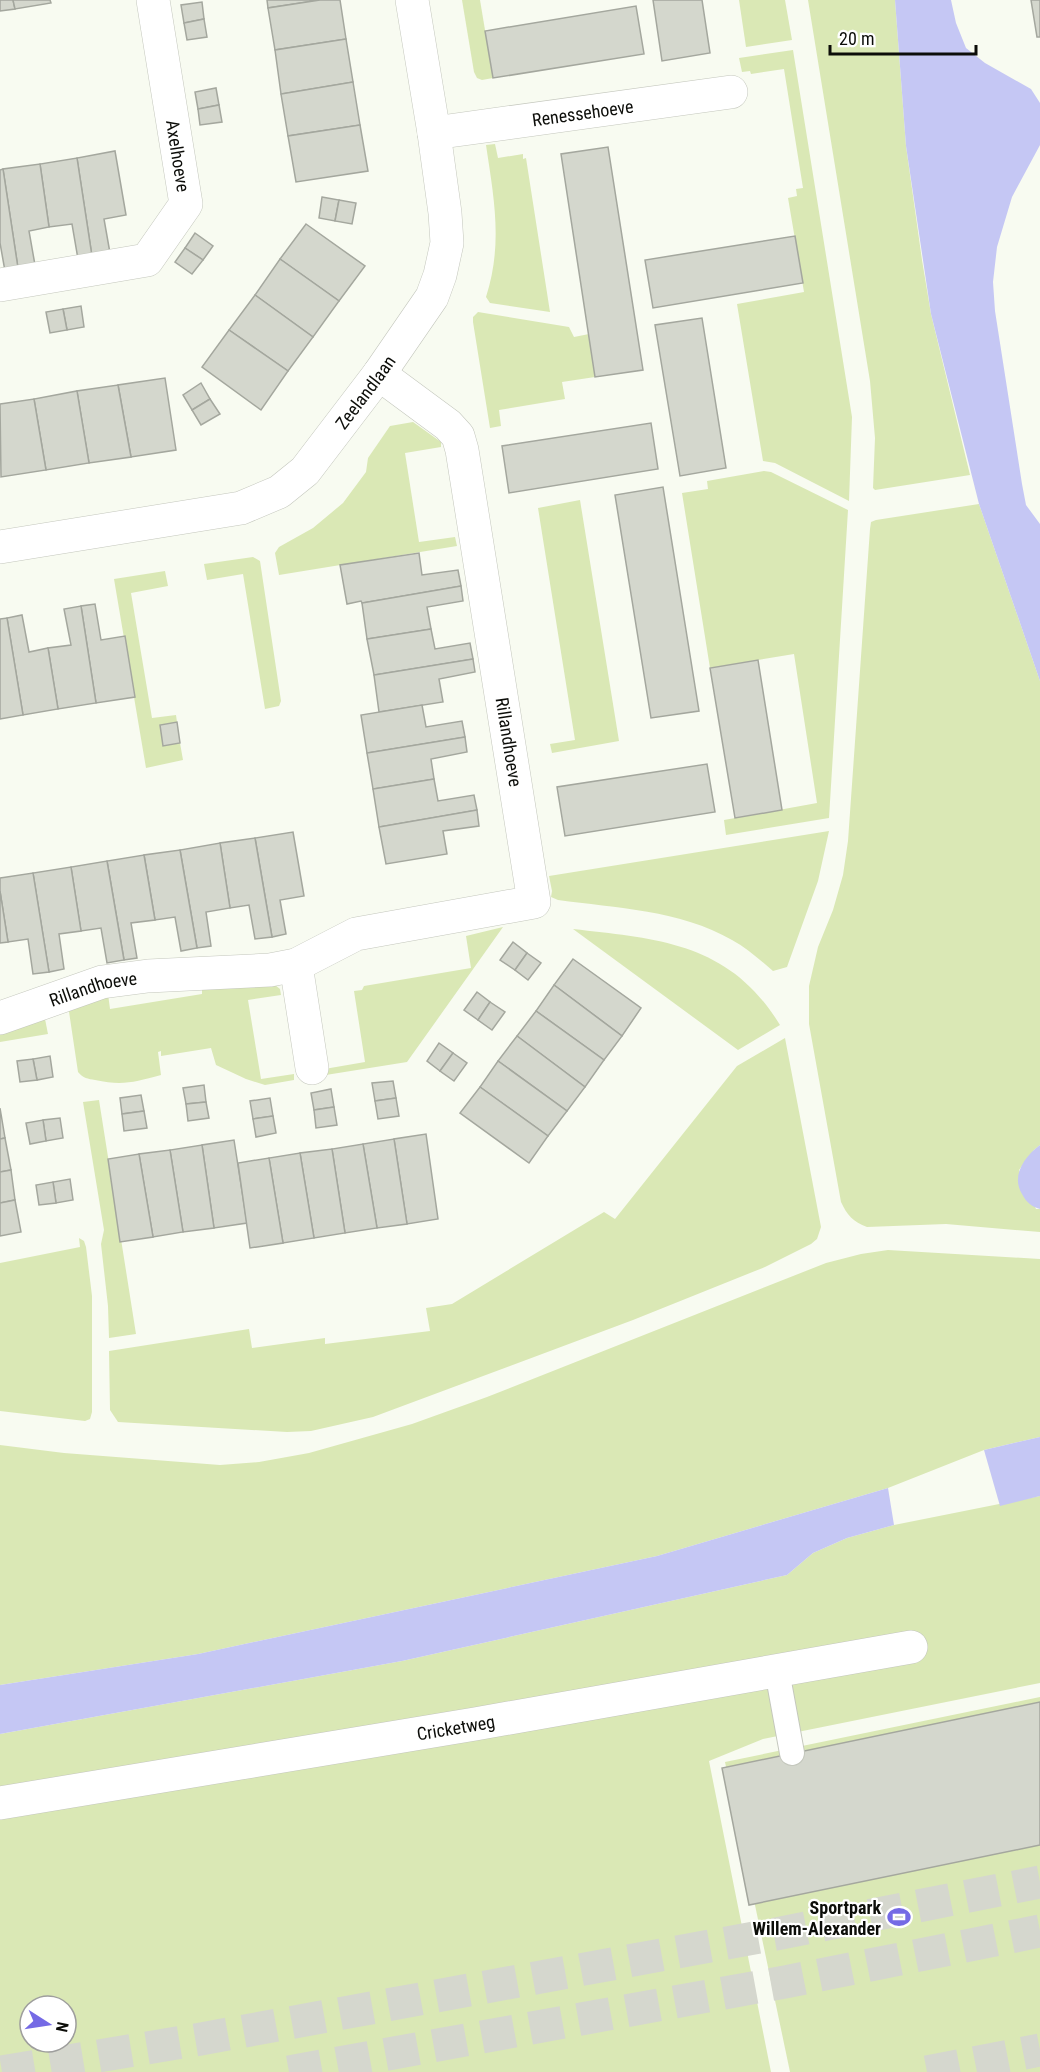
<svg xmlns="http://www.w3.org/2000/svg" width="1040" height="2072" viewBox="0 0 1040 2072" font-family="'Roboto Condensed',sans-serif">
<style>
.green{fill:#dae8b5;fill-rule:evenodd}
.water{fill:#c5c7f4}
.building{fill:#d4d7cd;stroke:#a4a79e;stroke-width:1.5}
.lines{fill:none;stroke-linecap:round;stroke-linejoin:round}
.motorway-tunnel{stroke:#d5d7ce;stroke-width:33;stroke-dasharray:33 16;stroke-linecap:butt}
.service-casing{stroke:#c4c7bd;stroke-width:26}
.minor-casing{stroke:#c4c7bd;stroke-width:34}
.service{stroke:#fff;stroke-width:24}
.minor{stroke:#fff;stroke-width:33}
.labels{text-anchor:middle;dominant-baseline:central;stroke-width:4.5;stroke-linejoin:round;paint-order:stroke}
.street-label{font-size:18px;fill:#0c0d09;stroke:#fff}
.poi-label{font-size:18px;font-weight:bold;fill:#0c0d09;stroke:#fff;text-anchor:end}
</style>
<rect width="100%" height="100%" fill="#f8fbf1"/>
<g class="green">
<path d="M462,0H480L493,78L482,80L477,78L474,72Z"/>
<path d="M739,0H785L792,40L746,47Z"/>
<path d="M808,0H895L906,146L922,260L931,314L970,475L875,490L873,488L875,438L870,381Z"/>
<path d="M793,50L852,417L849,501L775,463L763,461L737,304L804,292L788,198L797,196L796,189L803,188L784,69L751,74L750,71L742,72L739,58Z"/>
<path d="M495,144L498,158L523,154V159L526,158L550,312L490,303L486,297C503,244 494,199 486,145Z"/>
<path d="M478,312L569,327L574,337L589,334L595,377L562,382L565,399L499,410L501,426L490,428L473,322V317Z"/>
<path d="M413,422L441,442V447L405,453L419,542L455,537L457,546L279,575L275,553L279,547L313,528L343,503L366,472L368,458L390,426Z"/>
<path d="M764,471L771,472L848,510L829,818L726,835L724,820L817,803L794,654L710,668L682,493L708,489L707,481Z"/>
<path d="M580,500L619,741L552,753L550,744L575,740L538,508Z"/>
<path d="M979,504L1040,681V1145L1034,1150L1019,1170L1036,1209H1040V1232L946,1224L867,1227C853,1222 847,1215 841,1202L809,1024V986L818,947L833,910L843,875L848,841L870,529L871,522L876,520Z"/>
<path d="M253,557L260,561L281,701L279,706L265,709L243,574L207,580L204,564Z"/>
<path d="M165,571L168,586L131,593L152,718L176,715L177,722L160,725L163,746L180,743L183,760L146,768L114,579Z"/>
<path d="M829,831L818,881L787,967L773,971C760,960 747,948 732,940C680,910 616,908 558,900L551,897L552,891L549,876Z"/>
<path d="M503,927L407,1062L307,1078V1072L365,1062L354,991L362,990L364,986L471,968L466,936Z"/>
<path d="M573,929C660,939 730,943 780,1025L738,1050Z"/>
<path d="M275,985L280,989L281,995L248,1000L261,1079L294,1074V1080L265,1085L246,1079L216,1065L211,1048L161,1056V1051L158,1052L161,1075C134,1082 123,1086 95,1080C88,1079 83,1078 78,1072L68,1005L108,994L110,1009L202,994V987Z"/>
<path d="M44,1014L48,1034L0,1042V1027Z"/>
<path d="M785,1038L821,1227L817,1239L811,1244L765,1267L633,1320L373,1417L311,1431L287,1432L118,1422L110,1410L109,1351L249,1329L252,1348L325,1338V1344L430,1331L426,1308L452,1304L604,1212L615,1219L737,1066Z"/>
<path d="M99,1100L136,1334L109,1338L108,1306L101,1244L104,1230L83,1102Z"/>
<path d="M79,1238L84,1241L86,1247L92,1296V1412L90,1419L85,1421L0,1411V1263L80,1247Z"/>
<path d="M888,1250L1040,1259V1437L984,1450L888,1488L657,1556L198,1654L0,1685V1445L64,1453L220,1465L259,1462L309,1453L412,1424L487,1397L826,1263L861,1254Z"/>
<path d="M1040,1496V1683L763,1739L709,1761L771,2072H0V1734L402,1661L787,1575L813,1553L847,1538L894,1525ZM30,2006H66V2042H30Z"/>
<path d="M1040,1697V2072H790L725,1762Z"/>
</g>
<g class="water">
<path d="M895,0H951L956,23L966,48L985,63L1031,89L1040,103V145L1012,197L997,247L993,282L995,311L1022,484L1026,505L1040,524V681L979,504L931,314L906,146Z"/>
<path d="M1040,1145V1209C1032,1207 1026,1202 1022,1194C1011,1176 1024,1157 1040,1145Z"/>
<path d="M1040,1437V1496L1000,1506L984,1450Z"/>
<path d="M888,1488L894,1525L847,1538L813,1553L787,1575L402,1661L0,1734V1685L198,1654L657,1556Z"/>
</g>
<g class="building">
<path d="M0,0H13L15,9L0,11Z"/>
<path d="M13,0H50L51,3L15,9Z"/>
<path d="M267,0H320L268,8Z"/>
<path d="M320,0H340L346,39L275,50L268,8Z"/>
<path d="M653,0H702L710,53L662,61Z"/>
<path d="M1031,0H1040V37H1037Z"/>
<path d="M202,2L204,19L184,23L181,5Z"/>
<path d="M636,6L644,54L493,78L485,31Z"/>
<path d="M204,19L207,37L187,40L184,23Z"/>
<path d="M346,39L353,82L281,94L275,50Z"/>
<path d="M353,82L360,125L288,136L281,94Z"/>
<path d="M216,88L219,105L198,109L195,92Z"/>
<path d="M219,105L222,122L200,125L198,109Z"/>
<path d="M360,125L368,171L296,182L288,136Z"/>
<path d="M608,147L643,370L595,377L561,154Z"/>
<path d="M115,151L126,215L104,219L110,253L92,256L77,158Z"/>
<path d="M77,158L92,256L78,259L72,224L49,227L40,164Z"/>
<path d="M40,164L49,227L29,231L35,265L18,268L3,169Z"/>
<path d="M3,169L18,268L5,271L0,243V170Z"/>
<path d="M322,197L339,200L335,221L319,218Z"/>
<path d="M339,200L356,203L352,224L335,221Z"/>
<path d="M306,224L365,266L339,301L280,259Z"/>
<path d="M195,233L213,246L203,260L185,248Z"/>
<path d="M795,236L803,283L653,308L645,260Z"/>
<path d="M185,248L203,260L192,274L175,262Z"/>
<path d="M280,259L339,301L313,337L255,295Z"/>
<path d="M255,295L313,337L288,371L229,330Z"/>
<path d="M81,306L84,327L67,330L63,309Z"/>
<path d="M63,309L67,330L50,333L46,312Z"/>
<path d="M702,318L726,468L680,476L655,325Z"/>
<path d="M229,330L288,371L261,410L202,367Z"/>
<path d="M165,378L176,450L131,457L118,385Z"/>
<path d="M201,383L210,399L192,410L183,395Z"/>
<path d="M118,385L131,457L89,463L77,391Z"/>
<path d="M77,391L89,463L46,470L34,399Z"/>
<path d="M34,399L46,470L1,477L0,404Z"/>
<path d="M210,399L220,414L201,425L192,410Z"/>
<path d="M651,423L658,469L509,493L502,446Z"/>
<path d="M663,487L699,711L651,718L615,495Z"/>
<path d="M419,553L422,575L458,570L461,586L362,603L361,601L347,604L340,565Z"/>
<path d="M461,586L463,601L427,607L431,629L367,639L362,603Z"/>
<path d="M95,604L101,640L125,636L135,697L96,703L81,606Z"/>
<path d="M81,606L96,703L58,709L48,648L71,645L64,609Z"/>
<path d="M22,615L29,652L48,648L58,709L23,715L7,618Z"/>
<path d="M7,618L23,715L0,719V619Z"/>
<path d="M431,629L435,649L470,643L473,659L374,675L367,639Z"/>
<path d="M473,659L475,672L439,679L443,702L379,712L374,675Z"/>
<path d="M758,660L782,810L735,818L710,668Z"/>
<path d="M422,705L426,727L462,721L465,737L367,753L361,715Z"/>
<path d="M177,722L180,743L163,746L160,725Z"/>
<path d="M465,737L467,752L431,759L434,779L373,789L367,753Z"/>
<path d="M707,764L715,812L565,836L557,787Z"/>
<path d="M434,779L438,801L474,795L477,810L379,827L373,789Z"/>
<path d="M477,810L479,826L443,831L447,854L386,864L379,827Z"/>
<path d="M293,832L304,896L280,900L286,934L272,937L255,838Z"/>
<path d="M255,838L272,937L255,939L249,905L230,908L220,843Z"/>
<path d="M220,843L230,908L206,912L211,946L197,948L180,850Z"/>
<path d="M180,850L197,948L181,951L175,917L155,920L144,855Z"/>
<path d="M144,855L155,920L131,923L137,958L124,960L107,861Z"/>
<path d="M107,861L124,960L107,963L101,928L81,931L71,867Z"/>
<path d="M71,867L81,931L59,934L64,969L49,972L33,873Z"/>
<path d="M33,873L49,972L33,974L28,939L8,942L0,891V878Z"/>
<path d="M0,891L8,942L0,943Z"/>
<path d="M513,942L527,953L515,970L500,960Z"/>
<path d="M527,953L541,963L528,980L515,970Z"/>
<path d="M573,959L641,1008L622,1036L554,985Z"/>
<path d="M554,985L622,1036L604,1060L536,1011Z"/>
<path d="M477,992L490,1002L478,1020L464,1010Z"/>
<path d="M490,1002L505,1012L492,1030L478,1020Z"/>
<path d="M536,1011L604,1060L585,1087L517,1036Z"/>
<path d="M517,1036L585,1087L567,1111L498,1061Z"/>
<path d="M439,1043L453,1053L440,1071L427,1061Z"/>
<path d="M453,1053L467,1063L454,1081L440,1071Z"/>
<path d="M50,1056L53,1077L37,1080L33,1059Z"/>
<path d="M33,1059L37,1080L20,1082L17,1061Z"/>
<path d="M498,1061L567,1111L548,1136L480,1087Z"/>
<path d="M393,1081L396,1098L375,1101L372,1083Z"/>
<path d="M204,1085L206,1102L186,1104L183,1088Z"/>
<path d="M480,1087L548,1136L529,1163L460,1113Z"/>
<path d="M331,1089L334,1107L314,1110L311,1093Z"/>
<path d="M141,1095L144,1111L122,1114L120,1098Z"/>
<path d="M270,1098L273,1116L253,1119L250,1101Z"/>
<path d="M396,1098L399,1116L378,1119L375,1101Z"/>
<path d="M206,1102L209,1118L188,1121L186,1104Z"/>
<path d="M334,1107L337,1125L316,1128L314,1110Z"/>
<path d="M0,1108L5,1138L0,1139Z"/>
<path d="M144,1111L147,1128L124,1131L122,1114Z"/>
<path d="M273,1116L276,1133L256,1137L253,1119Z"/>
<path d="M60,1118L63,1138L46,1141L43,1120Z"/>
<path d="M43,1120L46,1141L30,1144L26,1123Z"/>
<path d="M426,1134L438,1219L407,1224L394,1139Z"/>
<path d="M5,1138L11,1170L0,1172V1139Z"/>
<path d="M394,1139L407,1224L377,1228L363,1144Z"/>
<path d="M234,1140L247,1223L214,1228L202,1145Z"/>
<path d="M363,1144L377,1228L345,1233L332,1149Z"/>
<path d="M202,1145L214,1228L183,1232L170,1150Z"/>
<path d="M332,1149L345,1233L314,1238L300,1153Z"/>
<path d="M170,1150L183,1232L153,1237L139,1154Z"/>
<path d="M300,1153L314,1238L283,1243L269,1158Z"/>
<path d="M139,1154L153,1237L120,1242L108,1159Z"/>
<path d="M269,1158L283,1243L250,1248L238,1163Z"/>
<path d="M11,1170L15,1200L0,1203V1172Z"/>
<path d="M70,1179L73,1200L56,1203L53,1182Z"/>
<path d="M53,1182L56,1203L39,1205L36,1185Z"/>
<path d="M15,1200L21,1232L0,1236V1203Z"/>
<path d="M1040,1702V1845L749,1905L722,1768Z"/>
</g>
<g class="lines">
<g class="motorway-tunnel">
<path d="M2,2072L201,2039L776,1934L1040,1882"/>
<path d="M289,2072L785,1982L1040,1931"/>
<path d="M927,2072L1040,2050"/>
</g>
<g class="service-casing">
<path id="service" d="M777,1671L792,1753"/>
</g>
<g class="minor-casing">
<g id="minor">
<path id="s1" d="M434,133L731,92"/>
<path d="M0,285L147,260L186,204L153,0"/>
<path id="s2" d="M0,547L241,508L279,492L305,471L379,374L432,297L440,275L447,243L445,213L434,133L412,0"/>
<path d="M296,965L312,1068"/>
<path id="s3" d="M0,1018L102,982L148,976L270,970L296,965L356,934L534,902L462,450L458,436L448,425L379,374"/>
<path id="s4" d="M0,1803L475,1724L911,1647"/>
</g>
</g>
<use href="#service" class="service"/>
<use href="#minor" class="minor"/>
</g>
<defs>
<g id="stadium-bare" transform="scale(1.8)"><path d="M0-5a6.5 5 0 1 0 0 10a6.5 5 0 1 0 0-10ZM-3.5-1.8h7v3.6h-7Z" fill="#756ae5" stroke="#fff" stroke-width="2.5" paint-order="stroke"/></g>
</defs>
<g fill-rule="evenodd">
<use href="#stadium-bare" x="899" y="1917"/>
</g>
<g class="labels">
<g class="street-label">
<text stroke="none"><textPath href="#s1" startOffset="150">Renessehoeve</textPath></text>
<text transform="translate(178 156) rotate(81)">Axelhoeve</text>
<text stroke="none"><textPath href="#s2" startOffset="418">Zeelandlaan</textPath></text>
<text transform="translate(509 742) rotate(81)">Rillandhoeve</text>
<text stroke="none"><textPath href="#s3" startOffset="98">Rillandhoeve</textPath></text>
<text stroke="none"><textPath href="#s4" startOffset="462">Cricketweg</textPath></text>
</g>
<g class="poi-label">
<text x="881" y="1907">Sportpark<tspan x="881" dy="21">Willem-Alexander</tspan></text>
</g>
</g>
<g transform="translate(48 2024) rotate(102)"><circle r="28" fill="#ffffff" stroke="#9e9e9d" stroke-width="1.5"/>
<path d="M0-4.5L10 22L0 15L-10 22Z" fill="#756ae5"/>
<text y="-9" font-size="16" font-weight="bold" text-anchor="middle" fill="#0c0d09">N</text>
</g>
<path d="M830 45v9h146v-9" fill="none" stroke="#0c0d09" stroke-width="3"/>
<text x="839" y="45" font-size="18" fill="#0c0d09" stroke="#ffffff" stroke-width="4.5" paint-order="stroke">20 m</text>
</svg>
